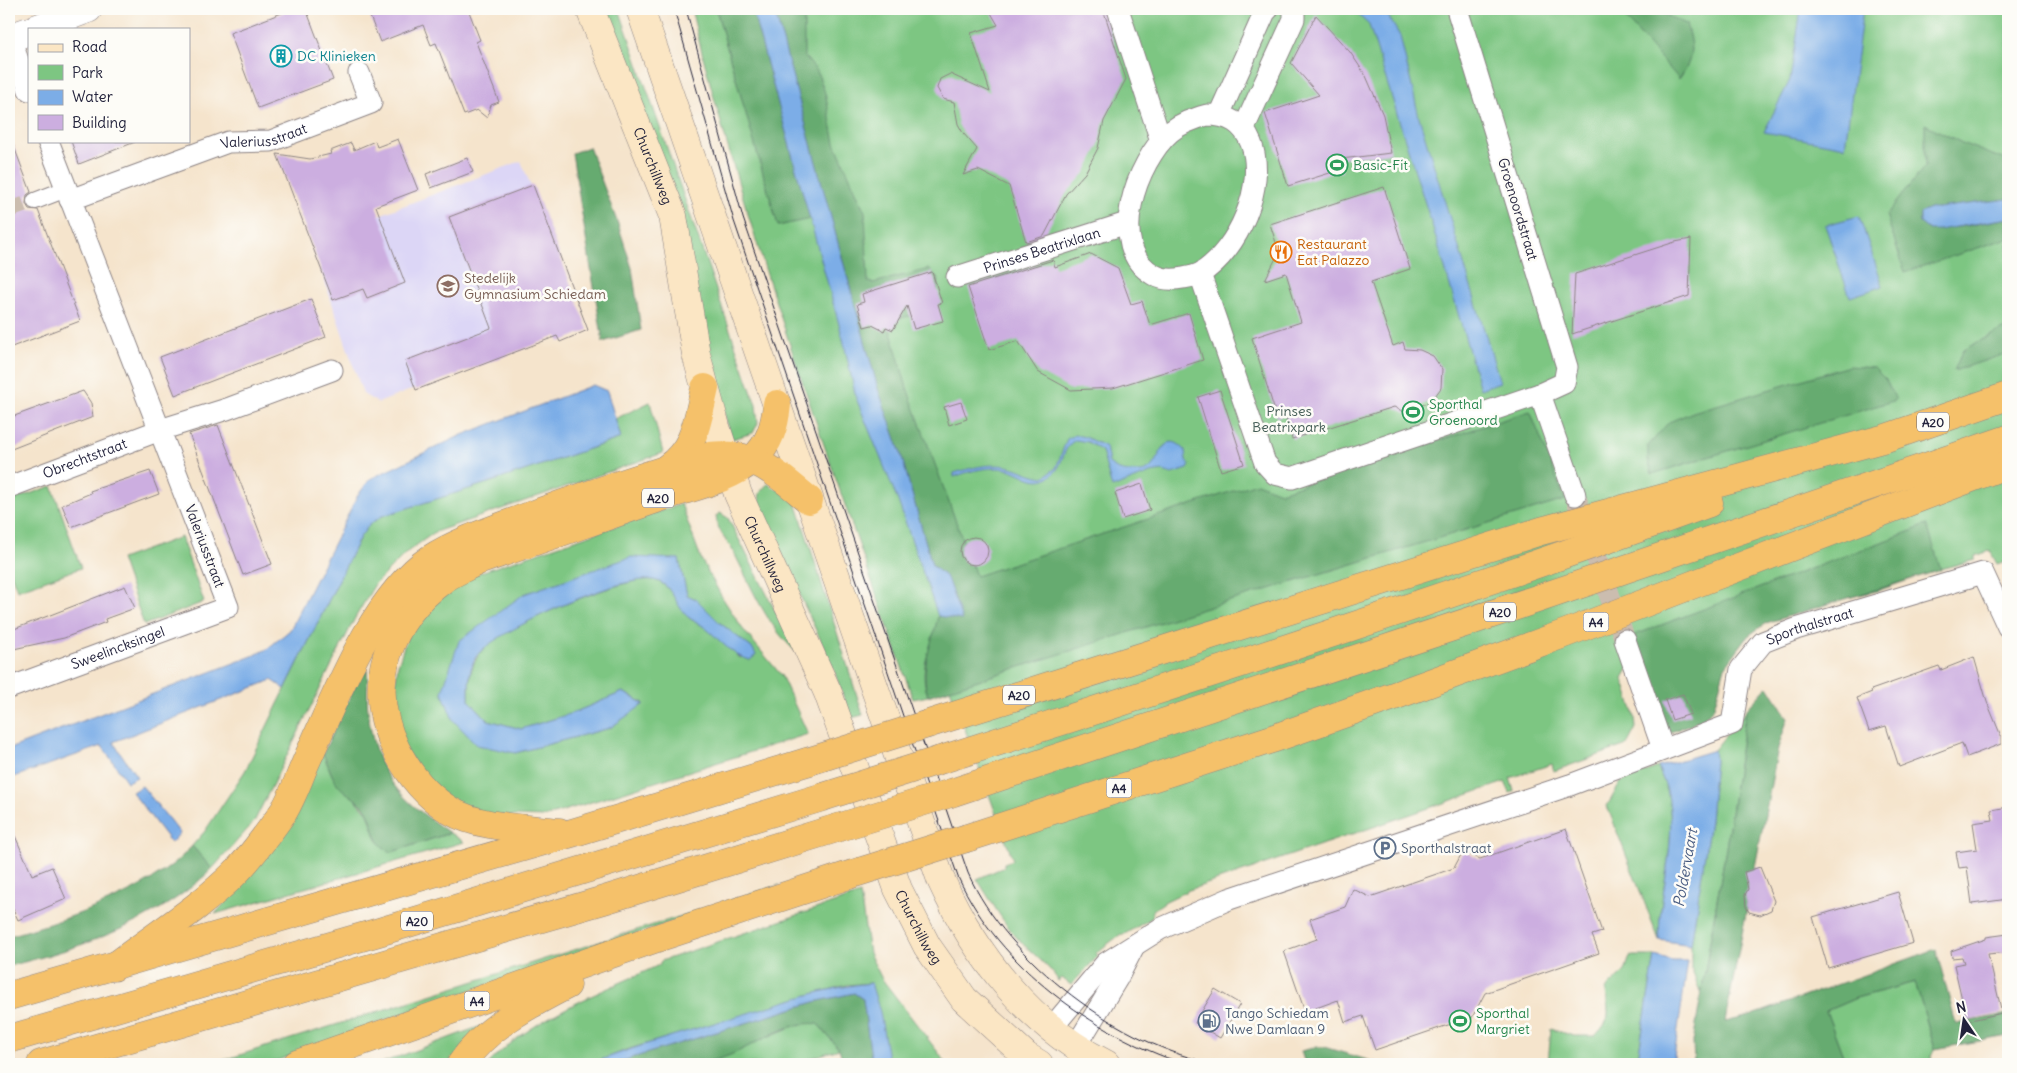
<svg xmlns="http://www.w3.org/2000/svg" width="2017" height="1073" viewBox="0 0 2017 1073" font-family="Delius,sans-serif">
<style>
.built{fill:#dcd6f6}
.green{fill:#7dc682;stroke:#50745e;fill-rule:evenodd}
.forest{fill:#66ab70;stroke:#446656}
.water{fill:#7cade7;stroke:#4f6891}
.building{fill:#ccaee0}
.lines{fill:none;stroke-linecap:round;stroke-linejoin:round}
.pedestrian-tunnel{stroke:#cbbdaf;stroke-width:16;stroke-dasharray:16 8;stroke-linecap:butt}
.minor-tunnel{stroke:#cbbdaf;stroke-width:21;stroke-dasharray:21 11;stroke-linecap:butt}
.pedestrian-casing{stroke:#8c8384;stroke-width:18}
.minor-casing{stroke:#8c8384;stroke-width:23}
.tertiary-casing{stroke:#8c8384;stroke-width:29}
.secondary-casing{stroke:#8c8384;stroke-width:29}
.motorway-casing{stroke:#8c8384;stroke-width:29}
.pedestrian{stroke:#fff;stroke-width:16}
.minor{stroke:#fff;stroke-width:21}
.tertiary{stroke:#fff;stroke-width:28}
.secondary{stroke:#fbe6c4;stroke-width:28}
.motorway{stroke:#f5c16b;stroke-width:28}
.tram{stroke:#22223b;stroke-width:1}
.motorway-bridge-casing{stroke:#8c8384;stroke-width:29;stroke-linecap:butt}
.motorway-bridge{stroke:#f5c16b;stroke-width:28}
.labels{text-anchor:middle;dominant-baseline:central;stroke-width:5;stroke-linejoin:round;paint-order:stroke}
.shield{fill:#fdfcf7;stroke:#646373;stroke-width:1}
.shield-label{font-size:12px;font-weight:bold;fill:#22223b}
.culture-label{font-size:14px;fill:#0d838f;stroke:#fdfcf7;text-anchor:start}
.street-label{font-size:14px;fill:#22223b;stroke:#fdfcf7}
.leisure-label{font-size:14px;fill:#27864d;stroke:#fdfcf7;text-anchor:start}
.food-label{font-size:14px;fill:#c56008;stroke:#fdfcf7;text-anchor:start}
.education-label{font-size:14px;fill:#785e54;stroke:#fdfcf7;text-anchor:start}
.park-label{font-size:14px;fill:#425b54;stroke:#fdfcf7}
.service-label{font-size:14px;fill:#4e5e75;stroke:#fdfcf7;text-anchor:start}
.water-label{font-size:15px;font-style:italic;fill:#465a80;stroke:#fdfcf7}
</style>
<rect width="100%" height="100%" fill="#fdfcf7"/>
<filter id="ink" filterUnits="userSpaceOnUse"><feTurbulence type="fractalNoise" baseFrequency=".02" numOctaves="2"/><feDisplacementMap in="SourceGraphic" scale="10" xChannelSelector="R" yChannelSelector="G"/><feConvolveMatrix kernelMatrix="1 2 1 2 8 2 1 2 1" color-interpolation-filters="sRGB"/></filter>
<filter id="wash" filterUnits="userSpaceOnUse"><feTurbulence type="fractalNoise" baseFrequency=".0096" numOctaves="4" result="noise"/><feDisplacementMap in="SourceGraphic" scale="20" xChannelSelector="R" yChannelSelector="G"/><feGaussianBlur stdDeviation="1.12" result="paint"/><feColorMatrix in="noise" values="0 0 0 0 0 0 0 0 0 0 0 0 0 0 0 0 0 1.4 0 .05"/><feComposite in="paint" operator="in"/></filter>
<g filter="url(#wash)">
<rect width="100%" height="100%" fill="#f5e4cc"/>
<path class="built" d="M521,161L588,330L560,342L556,332L378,403L363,394L311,241Z"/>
<g class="green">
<path d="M601,9H619L756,405L758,423L753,433L732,439Z"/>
<path d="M691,9H716L779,226L789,223L726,9H2008V560L1997,564L1990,551L1975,556V560L1940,569L1877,591L1642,645L1623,678L1635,717L1636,728L1627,745L1554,771L1552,764L1510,778L1514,791L1510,793L1505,782L1189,890L1166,901L1153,910L1152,918L1123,935L1121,934L1096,953L1098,956L1071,985L1062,978L1058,981C1054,970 1027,949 1017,938C1002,921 990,899 977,879L1004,867V863L1013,860L933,642C924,661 921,676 928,696L913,699C834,471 748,243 691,9Z"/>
<path d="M650,402L663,453L435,532L407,552L375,584L355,618L254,822L212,869L192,846L205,831L245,771L360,537L370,524L382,516L497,480L621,438L615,419Z"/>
<path d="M768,484L795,499L863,715L851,718L832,665L762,513C759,500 756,493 768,484Z"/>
<path d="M52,486L81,568L17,590L9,568V501Z"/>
<path d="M681,504L702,561L722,597L742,628L781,675L808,734L544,817L480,815L438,793L402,746L394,695L398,665L407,637L419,616L466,577ZM679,559L687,595L696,599L720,623L753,649L740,658C729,648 718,637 706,628C700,623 691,621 686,615C676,603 671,584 654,580C627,574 495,630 480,653C469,668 469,682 469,700L488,720L521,729L573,713L623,692L644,703L610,728L515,753L442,692L524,594Z"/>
<path d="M720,513L728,518L797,653C764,622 753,589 733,551C726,539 717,531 716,516Z"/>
<path d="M181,537L204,602L144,625L121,559Z"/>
<path d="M1746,710L1726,848L1701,994L1691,968V945L1710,821L1715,760L1714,750Z"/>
<path d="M323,753L331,773L368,813L377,840L392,852L450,833L464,842L215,914L276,844Z"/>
<path d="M1658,767C1662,778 1668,789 1669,801C1676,848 1659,893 1659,940L1607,806L1621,782Z"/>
<path d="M780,885L399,1015L268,1064H211Z"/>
<path d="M860,894L869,953L882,979L947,1064H889L870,983L847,985L812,994L629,1049L590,1064H488C534,1016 600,993 659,965L661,961Z"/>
<path d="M1630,956H1655L1637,1064H1548L1551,1029L1574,1036H1595C1614,1016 1607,1015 1606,989L1625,971Z"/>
<path d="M1915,982L1935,1049L1931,1058L1933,1062L1927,1064H1846L1826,1011L1856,998Z"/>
<path d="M807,1022L818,1024L839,1049L793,1064H697C738,1055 768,1033 807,1022Z"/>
<path d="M481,1026L449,1064H379Z"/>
</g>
<g class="forest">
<path d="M716,9H752L810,219L778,226Z"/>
<path d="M774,9H804V56L817,71L825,93L835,143L865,212L868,282L873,283L929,269L939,280C933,321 921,310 888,322L907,388L976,576L1257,483L1280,492L1530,411L1565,500L1190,613L928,696C919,667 932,645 938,616L961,619L947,578L932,565L900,451L878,389Z"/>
<path d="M1617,9H1652L1686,24C1693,47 1694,59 1679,79Z"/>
<path d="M1925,124L1964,144L2008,161V199L1930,209L1920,213V223L1929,230L1967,226L2008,218V238L1905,272L1886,215L1925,166Z"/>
<path d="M589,147L618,224L632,268L641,330L603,342L572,153Z"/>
<path d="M2008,326V353L1954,371L1963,350Z"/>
<path d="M1849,366L1874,368L1886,380L1896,400L1652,474L1648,459V446L1669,422L1693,412Z"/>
<path d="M1927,525L1941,570L1766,623L1748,636L1725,667L1714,707L1702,720L1666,734L1632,636Z"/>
<path d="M367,670C369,684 366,698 368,712C376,777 399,798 450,833L392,852C372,845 376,826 367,811C360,799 346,795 338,785C331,776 328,764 323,753L358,680Z"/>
<path d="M1768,686L1788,718L1778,748L1725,1022L1750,1016L1936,949L1956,1024L2008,1014V1036L1935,1049L1915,982L1856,998L1826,1011L1846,1064H1694L1693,1042L1726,848L1746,710Z"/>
<path d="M192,846L212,869C158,922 81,948 9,966V936C68,919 151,893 192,846Z"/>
<path d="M854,993L863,999L872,1064H844L839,1049L818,1024C786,1019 750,1050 719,1059C685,1069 647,1064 612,1064L814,1002Z"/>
<path d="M1317,1047H1324L1381,1064H1305L1301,1051Z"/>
</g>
<g class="water">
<path d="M752,9H774L878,389L900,451L932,565L947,578L962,620L938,616L897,498L856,398L843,339Z"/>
<path d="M1352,9H1384L1400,36L1419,117L1500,382L1480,389L1437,241L1369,25Z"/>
<path d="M1801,9H1863L1845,147L1764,132L1790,80Z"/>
<path d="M2008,199V218L1939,230H1929L1920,223V213L1930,209Z"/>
<path d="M1859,216L1883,286L1850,297L1825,225Z"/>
<path d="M593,385L607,391L621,438L497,480L382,516L370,524L360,537L285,689L272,680L113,742L137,777L127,782L102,746L11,778L9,776V749L255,655L267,649L290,630L358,495L370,479L462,435Z"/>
<path d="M1075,435L1085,437L1106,447L1109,463C1115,470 1121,471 1130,472C1136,472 1144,473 1149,469C1160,461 1164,427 1185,450L1186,461L1190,465L1188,469L1172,474L1163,471L1150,473L1112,488L1102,451L1088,442L1076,440C1060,447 1065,470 1047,478C1033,484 1024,474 1011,470C993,465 971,470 954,477V473C971,468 988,463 1006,466C1020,468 1030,476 1044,477L1056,468L1067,439Z"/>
<path d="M631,557L679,559L687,595L696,599L720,623L753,649L756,655L750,660C731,656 719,638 704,627C699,623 693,621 688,617C675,606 673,583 653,580C620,575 507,627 482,650C468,662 469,683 469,700L488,720L521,729L573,713L623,692L644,704L610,728L515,753L477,745L453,720L442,692L459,641L524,594Z"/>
<path d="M1714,750L1715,760L1710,821L1691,945L1659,940C1659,893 1676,848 1669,801C1668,789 1662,778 1658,767Z"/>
<path d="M142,786L180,833L171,843L132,792Z"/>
<path d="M1655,956L1672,961H1688L1673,1064H1637Z"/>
<path d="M871,983L880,1012L889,1064H872L863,999L854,993L814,1002L612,1064H590C642,1044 695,1029 748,1013C788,1001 828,987 871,983Z"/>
</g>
<g id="blocks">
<g class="building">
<path d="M292,9H306L333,80L258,108L230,33Z"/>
<path d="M367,9H468L480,40L476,42L499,102L491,105L487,118L477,110L464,115L436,43L431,45L423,25L380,42Z"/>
<path d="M1005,9H1103L1126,79L1104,121L1098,148L1085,173L1066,194L1044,236L1026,242L1009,186L978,170L963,175L977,149L963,133L958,124L954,102L943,99L937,88L940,79L950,74L990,92L971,33L998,25L991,13Z"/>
<path d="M1316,15L1350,52L1366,76L1383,115L1391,153L1341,159L1342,172H1333L1288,186L1265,113L1319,95L1291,63Z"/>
<path d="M10,136L31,192L27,195L26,204L29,209L38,210L80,321L9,348Z"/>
<path d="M398,139L418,190L376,206L405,283L367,298L363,289L333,300L277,154L310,159L331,154L330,151L351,143L354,150L375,141L377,147Z"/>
<path d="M71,141H135V142L79,164Z"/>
<path d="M467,158L473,172L431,188L426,174Z"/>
<path d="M533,185L588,330L560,342L557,336L416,390L405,361L491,328L449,217Z"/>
<path d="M1384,187L1410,269L1371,282L1393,346L1403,342L1405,349L1420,350L1433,356L1442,369L1441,388L1432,400L1417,408L1412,416L1394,407L1292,439L1285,415L1277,418L1252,338L1301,322L1286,273L1265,280L1279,252L1270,224Z"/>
<path d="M1691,239L1689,296L1572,334L1575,274L1675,242Z"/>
<path d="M1091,254L1118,268L1131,304L1142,301L1150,325L1189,313L1203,360L1113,388L1071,390L1038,372L1018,341L989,350L968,287L1053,260L1055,267Z"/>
<path d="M932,272L942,303L938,304L943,321L914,329L907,306L893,330L886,327L884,331L872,325L864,327L857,304L864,302L862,294Z"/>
<path d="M311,299L326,337L175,395L160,357Z"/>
<path d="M1220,390L1244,464L1221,471L1198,397Z"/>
<path d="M83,391L91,403L93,417L9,450V418Z"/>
<path d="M961,402L967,419L949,425L944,407Z"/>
<path d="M218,425L272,564L243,575L189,434Z"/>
<path d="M150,471L159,494L71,527L62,505L91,493L90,491Z"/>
<path d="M1142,484L1150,510L1123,519L1115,493Z"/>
<circle cx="974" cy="551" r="14"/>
<path d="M125,586L135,608L105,619L106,622L64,638L9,650V631Z"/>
<path d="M1974,657L1987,702L2001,736V744L1967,757L1962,743L1899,767L1886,726L1869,731L1857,698L1872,692L1871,690L1939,666L1941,670Z"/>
<path d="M1683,694L1691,714L1672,720L1665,700Z"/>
<path d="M2008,807V899L1972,904L1967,867L1959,868L1956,852L1977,849L1973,823L1993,820L1991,810Z"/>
<path d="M9,822L32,875L52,867L66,899L18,920L9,900Z"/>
<path d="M1566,829L1602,932L1592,935L1599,953L1485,993L1465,1031L1451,1024L1375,1050L1363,1016L1345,1022L1338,1000L1305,1012L1284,951L1317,939L1310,919L1345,907L1353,889L1370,897L1454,868L1463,851L1480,859Z"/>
<path d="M1760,867L1774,901L1771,910L1760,915L1749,912L1746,907L1745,895L1748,889L1744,872Z"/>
<path d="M1898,892L1913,943L1828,968L1813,917Z"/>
<path d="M2008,934V952L1988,954L2002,1013L1967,1021L1954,965L1964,963L1962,957L1952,958L1951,951L1986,939V937Z"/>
<path d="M1215,989L1240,1004L1220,1038L1195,1023Z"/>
</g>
</g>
</g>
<g filter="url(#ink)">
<use href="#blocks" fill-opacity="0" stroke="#8c8384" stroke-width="1"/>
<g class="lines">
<path class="pedestrian-tunnel" d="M9,210L35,201"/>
<path class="minor-tunnel" d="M1575,495L1625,640"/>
<g class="pedestrian-casing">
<path id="pedestrian" d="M35,201L66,189"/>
</g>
<g class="minor-casing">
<g id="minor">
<path d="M1118,9L1161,141"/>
<path d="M9,36L29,90"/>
<path d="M1207,115C1229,115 1243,123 1251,143C1267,185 1238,250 1201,273C1196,276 1189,277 1183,278C1173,280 1163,280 1154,275C1105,248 1137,161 1170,132C1181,123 1193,119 1207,115Z"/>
<path d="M1219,115L1265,12L1268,9"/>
<path d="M1244,128L1294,19V9"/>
<path id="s1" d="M70,200L228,142L271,141L371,103L359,73"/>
<path d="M1200,274L1265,463L1275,474L1292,478L1540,394L1564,383L1567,367L1457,9"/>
<path id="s2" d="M957,277L1127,223"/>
<path d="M1540,394L1575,495"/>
<path id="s3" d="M9,487L160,430L227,409L332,370"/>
<path d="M1625,640L1663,749"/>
<path id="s4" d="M9,688L228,607L48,141"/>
<path id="s5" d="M1050,1030L1106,963L1160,929L1229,899L1570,785L1732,724L1741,669L1763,642L1796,629L1983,573L2008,627"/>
<path d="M1075,1048L1118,977L1133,948"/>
</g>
</g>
<g class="tertiary-casing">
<g id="tertiary">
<path d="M35,29L88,9"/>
<path d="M9,38L29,31"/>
</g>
</g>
<g class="secondary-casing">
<g id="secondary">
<path id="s6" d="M590,9L673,216L696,354L716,427L738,494L828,693L898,889L927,946L964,999L1026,1056L1039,1064"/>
<path d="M640,9L941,880C976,957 1030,1026 1106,1064"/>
</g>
</g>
<g class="motorway-casing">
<g id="motorway">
<path d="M667,468C696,448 697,420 705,388"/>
<path d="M928,724L1541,531L1886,438L2008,396"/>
<path d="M940,760C1198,678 1455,595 1709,503"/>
<path d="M951,793L1543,597L2008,439"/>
<path d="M559,832C527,828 479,828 451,811C426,796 409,775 396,749C364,685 388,620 444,579C454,572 467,567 478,561C539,540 600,518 662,497C691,487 730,480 753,459C770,444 775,425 777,404"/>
<path d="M967,838L1272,739L1394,696L1561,635L2008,464"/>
<path d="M114,967C154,936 200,908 235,873C254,854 269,832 284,811C293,796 299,778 306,762C335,698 372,599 430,559C454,543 494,529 521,519C583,496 647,475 710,456C755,451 777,474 809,500"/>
<path d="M9,996L572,833L810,761"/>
<path d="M9,1039L379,932L823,797"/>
<path d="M41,1064L604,900L834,829"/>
<path d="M297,1064L657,938L849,875"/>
<path d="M461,1064C486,1027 528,1005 567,985"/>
</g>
</g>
<use href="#pedestrian" class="pedestrian"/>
<use href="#minor" class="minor"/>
<use href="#tertiary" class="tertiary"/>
<use href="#secondary" class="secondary"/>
<use href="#motorway" class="motorway"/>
<g class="tram">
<path d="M674,9L734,221L958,877C1001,968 1090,1032 1184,1064"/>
<path d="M686,9L743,218L968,873C1007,961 1122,1047 1216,1064"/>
</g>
<g class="motorway-bridge-casing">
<g id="motorway-bridge">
<path d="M810,761L928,724"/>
<path d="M823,797L940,760"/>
<path d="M834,829L951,793"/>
<path d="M849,875L967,838"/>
</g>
</g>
<use href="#motorway-bridge" class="motorway-bridge"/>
</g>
</g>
<defs>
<g id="building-ring" transform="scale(1.125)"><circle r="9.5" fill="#fdfcf7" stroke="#0f9aa8" stroke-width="1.5"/><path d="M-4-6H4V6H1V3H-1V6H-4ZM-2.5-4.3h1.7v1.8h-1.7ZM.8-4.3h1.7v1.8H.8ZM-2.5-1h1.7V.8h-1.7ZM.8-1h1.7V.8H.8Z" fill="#0f9aa8"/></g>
<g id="stadium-ring" transform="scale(1.125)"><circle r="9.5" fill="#fdfcf7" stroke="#2e9e5b" stroke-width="1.5"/><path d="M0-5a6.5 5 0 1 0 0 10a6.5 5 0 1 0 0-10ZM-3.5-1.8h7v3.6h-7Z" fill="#2e9e5b"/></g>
<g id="restaurant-ring" transform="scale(1.125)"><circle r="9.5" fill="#fdfcf7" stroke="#e8710a" stroke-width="1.5"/><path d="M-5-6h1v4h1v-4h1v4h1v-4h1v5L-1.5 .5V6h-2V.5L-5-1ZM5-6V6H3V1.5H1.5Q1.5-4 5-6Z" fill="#e8710a"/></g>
<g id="school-ring" transform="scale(1.125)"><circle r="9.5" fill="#fdfcf7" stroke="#8d6e63" stroke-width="1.5"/><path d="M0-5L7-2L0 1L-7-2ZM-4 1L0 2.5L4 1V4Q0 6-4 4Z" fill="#8d6e63"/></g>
<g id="parking-ring" transform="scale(1.125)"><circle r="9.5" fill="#fdfcf7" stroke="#5c6f8a" stroke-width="1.5"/><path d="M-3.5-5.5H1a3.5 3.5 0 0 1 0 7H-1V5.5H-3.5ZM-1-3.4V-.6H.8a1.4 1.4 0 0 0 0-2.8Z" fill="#5c6f8a"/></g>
<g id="fuel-ring" transform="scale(1.125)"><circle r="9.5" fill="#fdfcf7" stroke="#5c6f8a" stroke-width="1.5"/><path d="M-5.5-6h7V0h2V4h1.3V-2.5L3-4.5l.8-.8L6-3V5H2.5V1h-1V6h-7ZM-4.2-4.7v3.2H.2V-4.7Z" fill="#5c6f8a"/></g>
</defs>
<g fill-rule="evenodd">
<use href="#building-ring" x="281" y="56"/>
<use href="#stadium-ring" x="1337" y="165"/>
<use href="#restaurant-ring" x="1281" y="252"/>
<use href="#school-ring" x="448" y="286"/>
<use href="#stadium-ring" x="1413" y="412"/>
<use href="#parking-ring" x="1385" y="848"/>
<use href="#fuel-ring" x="1209" y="1021"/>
<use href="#stadium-ring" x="1460" y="1021"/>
</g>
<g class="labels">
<g class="shield">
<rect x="1917" y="412.5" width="32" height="19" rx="4"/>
<rect x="642" y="488.5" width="32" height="19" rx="4"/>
<rect x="1484" y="602.5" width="32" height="19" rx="4"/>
<rect x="1583.5" y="612.5" width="25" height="19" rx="4"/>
<rect x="1003" y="685.5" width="32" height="19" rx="4"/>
<rect x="1106.5" y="778.5" width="25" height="19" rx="4"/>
<rect x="401" y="911.5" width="32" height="19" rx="4"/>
<rect x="464.5" y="991.5" width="25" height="19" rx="4"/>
</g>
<g class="shield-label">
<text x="1933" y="422">A20</text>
<text x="658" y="498">A20</text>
<text x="1500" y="612">A20</text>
<text x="1596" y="622">A4</text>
<text x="1019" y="695">A20</text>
<text x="1119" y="788">A4</text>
<text x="417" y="921">A20</text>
<text x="477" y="1001">A4</text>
</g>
<g class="culture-label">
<text x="297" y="56">DC Klinieken</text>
</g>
<g class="street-label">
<text stroke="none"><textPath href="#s1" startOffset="205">Valeriusstraat</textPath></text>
<text stroke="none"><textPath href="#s6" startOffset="169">Churchillweg</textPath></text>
<text transform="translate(1518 209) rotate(73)">Groenoordstraat</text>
<text stroke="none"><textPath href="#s2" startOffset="89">Prinses Beatrixlaan</textPath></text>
<text stroke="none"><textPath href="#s3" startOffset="81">Obrechtstraat</textPath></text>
<text transform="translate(205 546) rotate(69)">Valeriusstraat</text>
<text stroke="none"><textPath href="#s6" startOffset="575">Churchillweg</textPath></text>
<text stroke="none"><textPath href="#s5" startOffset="899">Sporthalstraat</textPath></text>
<text stroke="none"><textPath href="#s4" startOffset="116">Sweelincksingel</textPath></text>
<text stroke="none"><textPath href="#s6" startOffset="979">Churchillweg</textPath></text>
</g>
<g class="leisure-label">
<text x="1353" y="165">Basic-Fit</text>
<text x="1429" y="404">Sporthal<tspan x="1429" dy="16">Groenoord</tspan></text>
<text x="1476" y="1013">Sporthal<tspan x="1476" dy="16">Margriet</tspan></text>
</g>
<g class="food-label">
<text x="1297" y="244">Restaurant<tspan x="1297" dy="16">Eat Palazzo</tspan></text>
</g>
<g class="education-label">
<text x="464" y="278">Stedelijk<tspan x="464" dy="16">Gymnasium Schiedam</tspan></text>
</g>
<g class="park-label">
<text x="1289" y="411">Prinses<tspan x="1289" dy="16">Beatrixpark</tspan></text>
</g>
<g class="service-label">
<text x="1401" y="848">Sporthalstraat</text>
<text x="1225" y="1013">Tango Schiedam<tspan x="1225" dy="16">Nwe Damlaan 9</tspan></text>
</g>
<g class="water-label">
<text transform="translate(1685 868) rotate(-80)">Poldervaart</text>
</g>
</g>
<rect width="2017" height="1073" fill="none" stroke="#fdfcf7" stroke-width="30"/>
<rect x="28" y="28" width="162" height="115" fill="#fdfcf7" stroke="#a5a5ac"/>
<rect x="38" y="44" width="25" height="8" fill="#fbe6c4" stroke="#a5a5ac"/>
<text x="72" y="52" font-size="15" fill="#22223b">Road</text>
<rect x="38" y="65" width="25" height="15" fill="#7dc682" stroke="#a5a5ac"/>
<text x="72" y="78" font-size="15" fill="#22223b">Park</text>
<rect x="38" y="90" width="25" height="15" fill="#7cade7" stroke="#a5a5ac"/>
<text x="72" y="102" font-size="15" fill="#22223b">Water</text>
<rect x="38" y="115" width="25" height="15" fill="#ccaee0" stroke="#a5a5ac"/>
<text x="72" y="128" font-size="15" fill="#22223b">Building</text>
<g transform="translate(1964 1020) rotate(347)" stroke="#fdfcf7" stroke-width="4" paint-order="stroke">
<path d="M0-4L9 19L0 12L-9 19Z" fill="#22223b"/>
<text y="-8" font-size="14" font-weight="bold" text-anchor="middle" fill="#22223b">N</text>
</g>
</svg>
